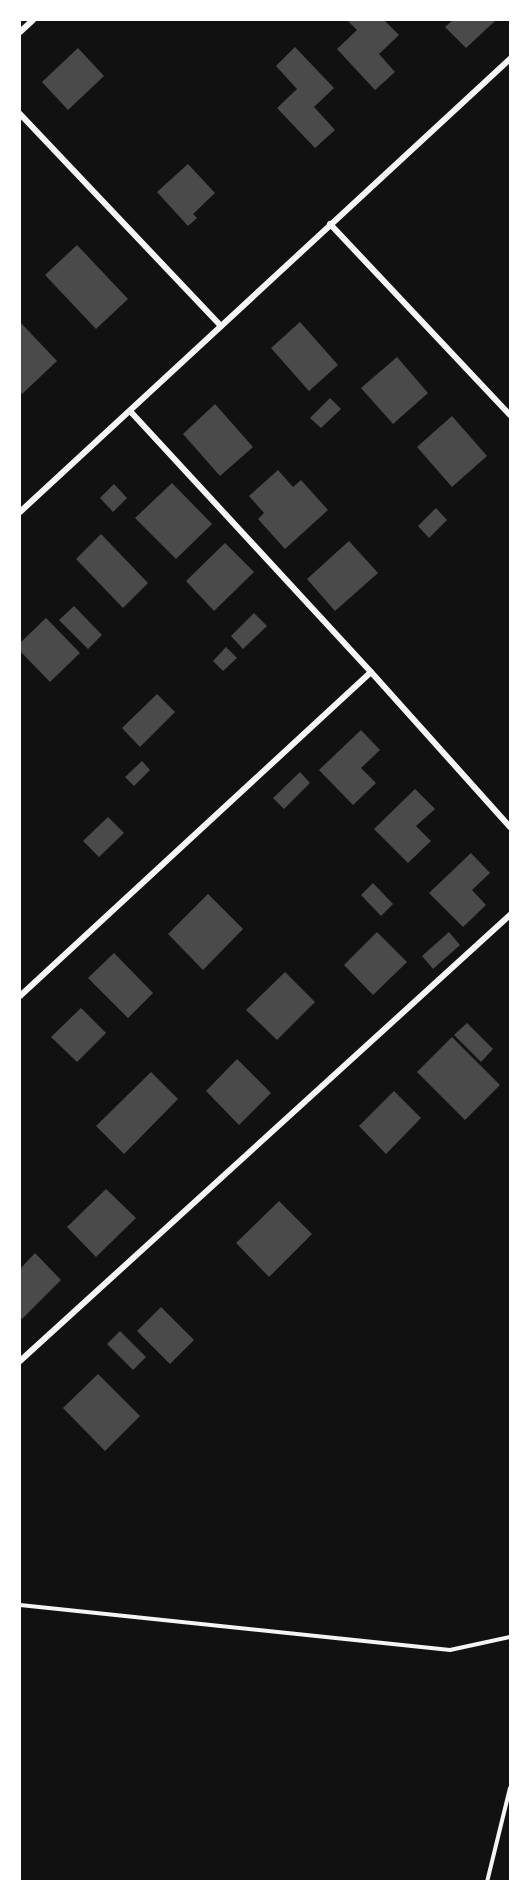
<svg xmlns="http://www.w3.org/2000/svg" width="530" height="1901" viewBox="0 0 530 1901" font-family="'Source Sans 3',sans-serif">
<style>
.building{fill:#4a4a4a}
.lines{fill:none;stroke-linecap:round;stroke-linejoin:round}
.path{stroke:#f5f5f5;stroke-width:4}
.minor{stroke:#f5f5f5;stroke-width:6}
</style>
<rect width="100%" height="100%" fill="#111"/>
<g class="building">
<path d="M347,20H384L399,35L379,54L395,72L375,90L337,49L357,30Z"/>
<path d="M453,20H496L466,48L445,27Z"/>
<path d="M295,47L334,88L314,107L335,130L315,148L277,108L297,89L276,66Z"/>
<path d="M78,48L104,76L68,110L42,82Z"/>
<path d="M188,164L215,193L193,214L197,218L188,226L157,192Z"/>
<path d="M77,245L128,299L96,329L45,275Z"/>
<path d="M20,322L57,361L22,394L20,391Z"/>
<path d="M300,322L338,365L309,391L271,348Z"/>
<path d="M397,357L428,393L393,424L361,388Z"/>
<path d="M330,398L341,409L321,428L310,418Z"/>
<path d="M215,404L253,447L220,476L183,434Z"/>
<path d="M452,416L487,456L452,487L417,447Z"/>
<path d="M278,470L293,487L301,480L328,510L285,549L258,519L264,513L249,496Z"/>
<path d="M172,483L212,524L176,559L135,518Z"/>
<path d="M114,484L127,498L113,512L100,498Z"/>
<path d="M436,508L447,520L429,538L418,526Z"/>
<path d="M101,534L148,583L123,608L76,559Z"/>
<path d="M349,541L378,573L335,611L307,579Z"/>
<path d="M225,543L254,572L214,611L186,581Z"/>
<path d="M74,606L102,635L88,649L59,620Z"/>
<path d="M254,613L267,626L243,649L231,636Z"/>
<path d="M46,618L80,653L50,682L20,651V643Z"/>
<path d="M226,647L237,658L223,671L213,661Z"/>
<path d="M157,694L175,712L140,747L122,728Z"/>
<path d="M361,730L380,750L361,768L376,783L353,805L319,770Z"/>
<path d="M142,761L150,770L134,786L125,777Z"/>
<path d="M300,772L310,783L284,809L273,798Z"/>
<path d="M415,789L435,809L416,826L431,841L408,863L374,829Z"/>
<path d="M108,817L124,833L99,857L83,841Z"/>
<path d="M471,853L490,873L472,890L486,905L463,927L429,893Z"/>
<path d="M373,883L393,904L381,916L361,895Z"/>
<path d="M208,894L243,929L203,970L168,934Z"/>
<path d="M377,932L407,962L373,995L344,965Z"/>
<path d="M449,932L460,945L433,969L422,956Z"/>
<path d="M114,953L153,993L128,1018L88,978Z"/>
<path d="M285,972L315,1002L277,1040L246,1010Z"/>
<path d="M81,1008L106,1033L77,1062L51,1037Z"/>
<path d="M467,1023L493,1049L481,1062L454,1035Z"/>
<path d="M452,1037L500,1085L465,1120L417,1072Z"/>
<path d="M237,1059L271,1093L239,1125L206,1091Z"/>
<path d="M151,1072L178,1099L124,1154L96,1126Z"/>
<path d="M394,1091L421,1118L386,1154L359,1126Z"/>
<path d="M106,1189L136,1218L96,1257L67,1227Z"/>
<path d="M279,1201L312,1234L269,1277L236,1243Z"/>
<path d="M35,1253L61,1280L22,1319L20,1317V1269Z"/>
<path d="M161,1307L194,1340L170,1364L137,1331Z"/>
<path d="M120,1331L146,1357L133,1370L107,1344Z"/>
<path d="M98,1374L140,1416L105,1451L63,1408Z"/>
</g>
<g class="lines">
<g class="path">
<path d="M20,1605L450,1650L510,1637"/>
<path d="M487,1882L510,1788"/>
</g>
<g class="minor">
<path d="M20,32L33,20"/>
<path d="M20,114L221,326"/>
<path d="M330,224L510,415"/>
<path d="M130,411L371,672L510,827"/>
<path d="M20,512L510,59"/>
<path d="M20,996L371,672"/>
<path d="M20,1361L510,915"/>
</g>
</g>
<rect width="530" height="1901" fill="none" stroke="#ffffff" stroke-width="42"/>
</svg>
